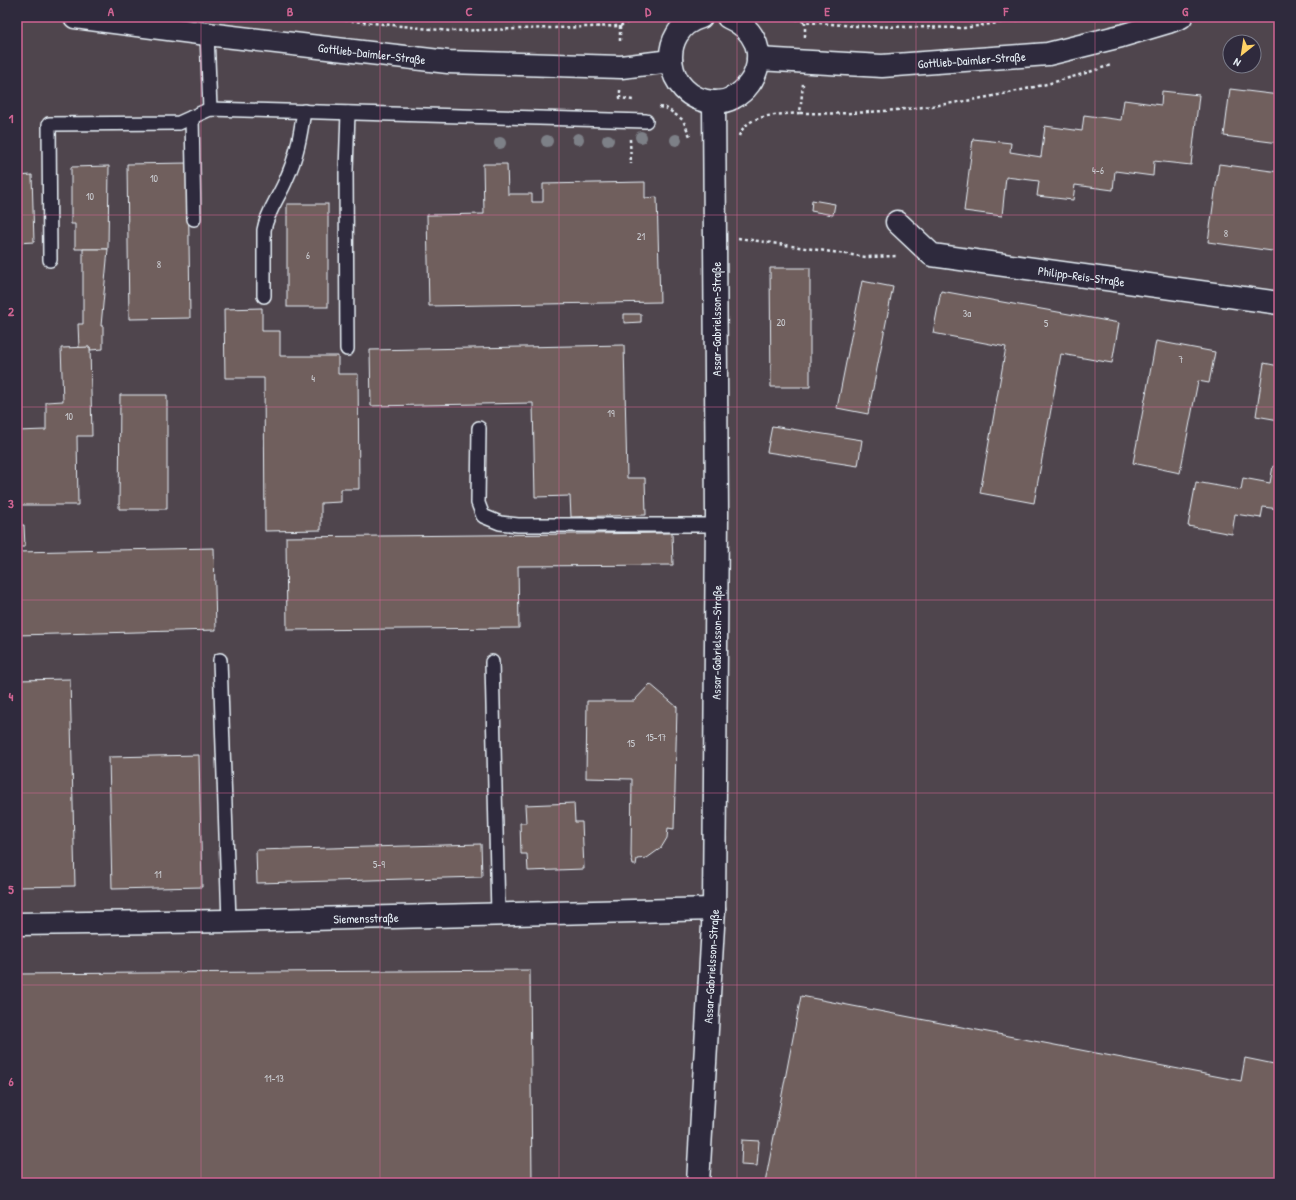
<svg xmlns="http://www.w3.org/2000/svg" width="1296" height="1200" viewBox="0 0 1296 1200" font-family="'Patrick Hand',sans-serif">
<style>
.built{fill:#50454e;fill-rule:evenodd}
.building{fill:#705f5d;stroke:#e8f1f8}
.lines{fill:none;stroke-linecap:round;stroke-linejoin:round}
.lane-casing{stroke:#e8f1f8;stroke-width:16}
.street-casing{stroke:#e8f1f8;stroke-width:25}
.secondary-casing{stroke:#e8f1f8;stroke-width:25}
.path{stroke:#e8f1f8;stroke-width:2.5;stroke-dasharray:3 3;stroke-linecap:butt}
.lane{stroke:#2f2a3d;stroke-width:13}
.street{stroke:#2f2a3d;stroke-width:22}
.secondary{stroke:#2f2a3d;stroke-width:22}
.tree{fill:#7d8087}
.grid{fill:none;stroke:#cf6492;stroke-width:1;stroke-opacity:0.55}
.labels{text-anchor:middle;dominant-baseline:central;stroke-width:3;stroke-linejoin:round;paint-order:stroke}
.number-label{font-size:10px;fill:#caccd1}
.street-label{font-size:12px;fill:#e8f1f8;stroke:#2f2a3d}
.neatline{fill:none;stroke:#cf6492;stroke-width:1.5}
.grid-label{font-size:13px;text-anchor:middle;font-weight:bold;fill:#cf6492}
</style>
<rect width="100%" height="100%" fill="#423a47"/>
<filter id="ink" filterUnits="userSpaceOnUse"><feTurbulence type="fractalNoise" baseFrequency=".025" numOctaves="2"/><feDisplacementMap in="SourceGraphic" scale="8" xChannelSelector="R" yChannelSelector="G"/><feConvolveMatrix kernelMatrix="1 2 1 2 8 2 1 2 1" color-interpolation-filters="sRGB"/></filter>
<g filter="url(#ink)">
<path class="built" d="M17,17H436L494,21L601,17H817L910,24L1005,17H1279V1183H17ZM1230,42H1254V66H1230Z"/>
<g class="building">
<path d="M1230,89L1279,95V143L1224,136Z"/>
<path d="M1162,91L1199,95L1191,165L1154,161L1153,176L1115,171L1113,190L1075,185L1073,200L1037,196L1039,181L1006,177L1002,216L964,211L973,139L1011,143L1010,152L1041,157L1045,126L1082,131L1084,115L1121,120L1124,100L1161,105Z"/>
<path d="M188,163L190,318L129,319L127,164Z"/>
<path d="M483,164H507L508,194H532V202H543V184L645,182V198L657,197L660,302L429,306L427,215L484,214Z"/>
<path d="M1219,164L1279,172V252L1208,242Z"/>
<path d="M109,166L108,249H75V224H71V167Z"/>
<path d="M32,175L34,242L17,243V176Z"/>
<path d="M812,200L835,204L833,215L811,211Z"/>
<rect x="287" y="204" width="41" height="103"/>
<path d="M83,249H108L101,326H103V349L90,350V347L79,348L78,324H83Z"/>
<path d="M770,268H810V387H771Z"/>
<path d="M862,281L893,287L868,414L837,408Z"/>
<path d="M941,291L1119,323L1112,363L1061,354L1034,503L980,493L1006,347L933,333Z"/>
<path d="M262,308V331H280V356H338V374H358L359,489H341V502L321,503V530L265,531L264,378H225L224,309Z"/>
<path d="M624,314H641V322L624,323Z"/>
<path d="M1156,341L1215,352L1209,383L1198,381L1180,473L1133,463Z"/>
<path d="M624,345L627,478H645L646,515L571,517L570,496L535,497L533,403L371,406L370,350Z"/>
<path d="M90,347L92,436H77L78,505H17V431L46,430V402L63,401L61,348Z"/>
<path d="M1264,363L1279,366V420L1256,416Z"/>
<path d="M120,395H167V509H119Z"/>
<path d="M772,426L862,440L858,466L767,452Z"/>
<path d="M1273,466L1279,467V509L1263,507L1261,518L1235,514L1232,534L1188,526L1196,482L1241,490L1243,478L1270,483Z"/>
<path d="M17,525H24L25,547H17Z"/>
<path d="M672,533L673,565L518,566L519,628L287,630L286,537Z"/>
<path d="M214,548L216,630L17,635V552Z"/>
<path d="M70,679L75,886L17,887V680Z"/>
<path d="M650,684L677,707L674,829L668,828L667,838L661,848L647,858L637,859L636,865H633L631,856L632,779L586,778L587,701H634Z"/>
<path d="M199,755L202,887L112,889L109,757Z"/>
<path d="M574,803L575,822H582L584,869L528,871L527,854H521L520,823H526L525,805Z"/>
<path d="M481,844L482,877L257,883L256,850Z"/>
<path d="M530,970L532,1183H17V974Z"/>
<path d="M801,996L1241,1081L1245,1058L1279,1065V1183H765Z"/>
<path d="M742,1140L759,1141L757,1166L741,1165Z"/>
</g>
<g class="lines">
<g class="lane-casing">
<g id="lane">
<path d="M207,34L210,109"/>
<path d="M192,117L194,219"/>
<path d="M50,260L49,124L179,123L210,109L646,121"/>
<path d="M264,296V230C267,212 279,197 286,180C297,156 300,137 304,111"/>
<path d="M347,349L346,170L348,113"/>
<path d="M479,428L478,503L483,516L500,523L518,525H716"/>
<path d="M220,660L229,921"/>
<path d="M492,662L498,914"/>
</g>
</g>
<g class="street-casing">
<g id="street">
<path id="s1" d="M897,222L932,255L1279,303"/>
<path id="s2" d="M17,924L229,921L714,909"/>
<path id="s3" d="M698,1183L714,909L717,514L714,102"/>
</g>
</g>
<g class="secondary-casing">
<g id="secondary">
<path id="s4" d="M75,17L207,34L448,62L621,67L671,61"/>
<path d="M701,17C656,29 663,98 713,102C742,104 766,71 756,44C751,31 740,22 728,17"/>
<path id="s5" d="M758,59L882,66L1048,54L1121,36L1168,22L1181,17"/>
</g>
</g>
<g class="path">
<path d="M315,17L450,31L620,26L639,17"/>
<path d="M790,17L805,22L856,26L964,28L1038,17"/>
<path d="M805,22V39"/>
<path d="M620,26V43"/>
<path d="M620,90V98L633,100"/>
<path d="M659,107L666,108L683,120L690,136"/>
<path d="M800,113C817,113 834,114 851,113C939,109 1027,93 1111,65"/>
<path d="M739,136C747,113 779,115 800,113L803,84"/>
<path d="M630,139L631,164"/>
<path d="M738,238L866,257L897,256"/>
</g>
<use href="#lane" class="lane"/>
<use href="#street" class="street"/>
<use href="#secondary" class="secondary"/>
</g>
<g class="tree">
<circle cx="641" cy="137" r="6"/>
<circle cx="578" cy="139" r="6"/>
<circle cx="608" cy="140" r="6"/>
<circle cx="676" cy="140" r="6"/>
<circle cx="547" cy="141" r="6"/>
<circle cx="500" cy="143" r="6"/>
</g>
</g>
<path class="grid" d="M201,17V1183M380,17V1183M559,17V1183M737,17V1183M916,17V1183M1095,17V1183M17,215H1279M17,407H1279M17,600H1279M17,793H1279M17,985H1279"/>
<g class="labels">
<g class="number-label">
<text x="1098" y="170">4-6</text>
<text x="154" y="178">10</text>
<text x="90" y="196">10</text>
<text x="1226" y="233">8</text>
<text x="641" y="236">21</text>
<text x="308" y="255">6</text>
<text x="159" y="264">8</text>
<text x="967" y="313">3a</text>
<text x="781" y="322">20</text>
<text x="1046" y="323">5</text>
<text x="1181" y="359">7</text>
<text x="313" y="378">4</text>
<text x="611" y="413">19</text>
<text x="69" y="416">10</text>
<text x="656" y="737">15-17</text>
<text x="631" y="743">15</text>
<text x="379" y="864">5-9</text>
<text x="158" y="874">11</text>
<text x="274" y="1078">11-13</text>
</g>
<g class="street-label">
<text stroke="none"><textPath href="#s4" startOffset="299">Gottlieb-Daimler-Straße</textPath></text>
<text stroke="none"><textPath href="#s5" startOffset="214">Gottlieb-Daimler-Straße</textPath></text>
<text stroke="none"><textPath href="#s1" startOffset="199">Philipp-Reis-Straße</textPath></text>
<text transform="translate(716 319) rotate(-90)">Assar-Gabrielsson-Straße</text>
<text stroke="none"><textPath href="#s3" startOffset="541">Assar-Gabrielsson-Straße</textPath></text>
<text stroke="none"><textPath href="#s2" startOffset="349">Siemensstraße</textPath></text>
<text stroke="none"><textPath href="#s3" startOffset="217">Assar-Gabrielsson-Straße</textPath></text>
</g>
</g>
<rect width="1296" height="1200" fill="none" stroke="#2f2a3d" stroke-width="44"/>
<g transform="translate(1242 54) rotate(210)"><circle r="19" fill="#2f2a3d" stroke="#797a88"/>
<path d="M0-3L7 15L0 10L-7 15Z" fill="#ffd166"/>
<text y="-6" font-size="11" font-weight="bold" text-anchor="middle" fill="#e8f1f8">N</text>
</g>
<rect x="22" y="22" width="1252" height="1156" class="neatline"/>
<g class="grid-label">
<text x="111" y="16">A</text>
<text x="290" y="16">B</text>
<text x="469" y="16">C</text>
<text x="648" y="16">D</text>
<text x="827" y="16">E</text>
<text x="1006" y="16">F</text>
<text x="1185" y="16">G</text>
<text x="11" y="123">1</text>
<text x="11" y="316">2</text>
<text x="11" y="508">3</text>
<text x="11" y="701">4</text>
<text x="11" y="894">5</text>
<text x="11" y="1086">6</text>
</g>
</svg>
